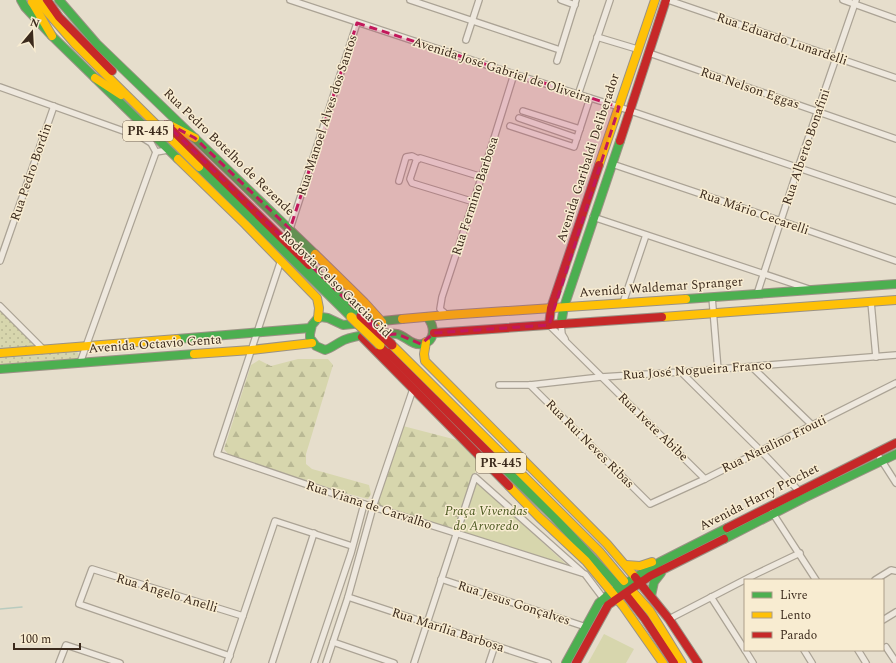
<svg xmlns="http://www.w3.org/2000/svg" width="896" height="663" viewBox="0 0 896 663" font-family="Spectral,serif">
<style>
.grass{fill:url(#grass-dots)}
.forest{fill:url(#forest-firs)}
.park{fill:#d7d6ad}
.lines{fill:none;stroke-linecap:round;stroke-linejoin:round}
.stream{stroke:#b8cbbf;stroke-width:1.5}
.street-casing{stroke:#aba395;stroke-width:8}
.fast-casing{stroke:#9b9285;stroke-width:10}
.slow-casing{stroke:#9b9285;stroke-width:10}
.jam-casing{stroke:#9b9285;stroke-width:10}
.street{stroke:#eee8de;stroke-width:5.5}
.fast{stroke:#4caf50;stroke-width:8}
.slow{stroke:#ffc107;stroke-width:8}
.jam{stroke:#c62828;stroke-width:8}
.slow-bridge-casing{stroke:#90887c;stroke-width:11;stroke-linecap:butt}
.jam-bridge-casing{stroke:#90887c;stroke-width:11;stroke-linecap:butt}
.slow-bridge{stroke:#ffc107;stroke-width:9}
.jam-bridge{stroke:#c62828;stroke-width:9}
.marked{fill:#c2185b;fill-opacity:0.2;stroke:#c2185b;stroke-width:3;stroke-dasharray:8 5;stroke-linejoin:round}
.labels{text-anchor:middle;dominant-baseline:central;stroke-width:3;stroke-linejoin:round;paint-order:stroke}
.shield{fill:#f8ecd1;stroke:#746452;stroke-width:1}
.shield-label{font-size:12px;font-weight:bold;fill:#3b2a1c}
.street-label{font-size:13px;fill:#3b2a1c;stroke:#f8ecd1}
.park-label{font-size:13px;font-style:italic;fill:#4c5921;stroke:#f8ecd1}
</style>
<defs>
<pattern id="grass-dots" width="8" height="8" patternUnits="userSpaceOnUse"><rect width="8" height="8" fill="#d7d6ad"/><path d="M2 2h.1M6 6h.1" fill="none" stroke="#b9b894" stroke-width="1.8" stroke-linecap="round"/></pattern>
<pattern id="forest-firs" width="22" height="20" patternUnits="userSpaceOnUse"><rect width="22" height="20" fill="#d7d6ad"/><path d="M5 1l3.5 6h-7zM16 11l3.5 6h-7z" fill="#b9b894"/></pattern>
</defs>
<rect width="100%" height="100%" fill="#e6decc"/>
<g class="grass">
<path d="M0,308L33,340V345L30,347L0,349Z"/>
<path d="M76,350L79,355L77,359L0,366V356Z"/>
</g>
<g class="forest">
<path d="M298,359H328L333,365L306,454V464L312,469L369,485L371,494L368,499L345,493L265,467L228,454L224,449L251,365L259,360L271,366Z"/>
<path d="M403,426L457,440L482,465L473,475L454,531L376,505Z"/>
</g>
<g class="park">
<path d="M476,481L567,565L459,533Z"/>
<path d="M604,634L634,649L626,663H588Z"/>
</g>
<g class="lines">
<path class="stream" d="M0,609L22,607"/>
<g class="street-casing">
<g id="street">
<path d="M290,0L514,74L619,107L896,201"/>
<path d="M410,0L560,50"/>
<path d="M561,0L575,5"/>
<path d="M668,0L896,78"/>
<path d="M843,0L896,19"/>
<path d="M597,37L637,49"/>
<path d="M466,40L479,0"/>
<path d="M649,53L896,139"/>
<path d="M557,61L576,0"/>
<path d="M0,87L143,138L151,143L156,152"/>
<path d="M578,95L610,0"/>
<path d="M523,111L580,129"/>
<path d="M519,118L577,138"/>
<path d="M510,126L574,147L590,98"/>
<path d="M135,135L140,123"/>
<path d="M156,152L168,150"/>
<path d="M612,164L781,221L896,261"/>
<path d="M399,181L406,157L412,156L418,159"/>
<path d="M474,202L412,183L410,179L416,161L420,158L482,177"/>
<path d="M593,217L809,289"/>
<path d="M290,229L357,23"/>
<path d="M281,260L217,454L364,504L585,574L603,598"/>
<path d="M0,261L54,106"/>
<path d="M757,294L798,168L856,0"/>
<path d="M712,297L718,370"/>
<path d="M871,302L876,357"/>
<path d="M623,303L646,235"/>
<path d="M0,306L44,350"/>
<path d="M447,315L440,309L442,297L490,151L514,74"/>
<path d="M561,324L562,334L565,339"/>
<path d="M549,325L705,479"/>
<path d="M80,363L156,152"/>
<path d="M752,367L812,425"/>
<path d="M681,372L761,451L799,491"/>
<path d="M499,385H530L601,377L681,372L896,355"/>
<path d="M530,385L650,504L705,479L896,383"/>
<path d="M880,458L896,483"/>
<path d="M772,512L816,580"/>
<path d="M441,579L586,627"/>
<path d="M875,580L891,570L896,571"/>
<path d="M348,597L548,663"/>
<path d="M711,597L745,650"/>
<path d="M669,619L756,574L800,553"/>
<path d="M883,620L896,612"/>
<path d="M333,642L394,663"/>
<path d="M886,647L896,662"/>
<path d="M745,650L753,663"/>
<path d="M804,650L812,663"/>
<path d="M858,650L866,663"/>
<path d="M230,656L79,604L92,569L243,616"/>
<path d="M59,663L66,645L120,663"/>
<path d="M227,663L275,521L352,546"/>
<path d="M272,663L314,533"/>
<path d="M314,663L351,553L364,504"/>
<path d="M326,663L348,597L373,507L413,389"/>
<path d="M414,663L475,477L583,573"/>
<path d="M489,663L495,645"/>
</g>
</g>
<g class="fast-casing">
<g id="fast">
<path d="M21,0L25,7L52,36L178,159"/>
<path d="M59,0L97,44L315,254"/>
<path d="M199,167L351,317"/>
<path d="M309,265L361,316"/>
<path d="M686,299L896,284"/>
<path d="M402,319L343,325L328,318L321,317L317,319L312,325L310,334V338L316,346L325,350C332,348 337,343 344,340C356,335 384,332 397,334C406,336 412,346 422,344C436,341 435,326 427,317"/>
<path d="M561,324L564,307L620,141"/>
<path d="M177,339L310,328"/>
<path d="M0,369L194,354"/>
<path d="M503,467L554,517L617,585"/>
<path d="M724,539L804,498L896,454"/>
<path d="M651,596L654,582L661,573"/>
<path d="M566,663L599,603L608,595L660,562L727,528"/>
</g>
</g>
<g class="slow-casing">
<g id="slow">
<path d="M37,0L75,44L199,167"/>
<path d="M32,2L52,36"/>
<path d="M95,78L121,95"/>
<path d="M172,126L195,138"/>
<path d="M178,159L245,224L317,298L319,308L318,318"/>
<path d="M599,165L655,0"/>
<path d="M315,254L364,302L382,322"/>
<path d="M662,317L896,300"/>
<path d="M402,319L447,315L686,299"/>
<path d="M426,342L424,354L425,361L607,544L635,577"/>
<path d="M392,345L599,551L624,581"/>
<path d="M0,353L177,339"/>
<path d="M194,354L251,350L312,343"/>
<path d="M509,486L539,517L586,561L623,606L663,663"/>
<path d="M626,565L640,566L652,562"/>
<path d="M634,593L650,611L682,663"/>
</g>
</g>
<g class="jam-casing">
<g id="jam">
<path d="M47,0L59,17L112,71"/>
<path d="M167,125L309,265"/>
<path d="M620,141L666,0"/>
<path d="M549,325L551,308L599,165"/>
<path d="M434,333L662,317"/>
<path d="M362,337L509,486"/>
<path d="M380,345L503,467"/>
<path d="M727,528L896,443"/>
<path d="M635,577L669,619L698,663"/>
<path d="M627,596L645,619L674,663"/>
<path d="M576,663L608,605L650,576L724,539"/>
</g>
</g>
<use href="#street" class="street"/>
<use href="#fast" class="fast"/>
<use href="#slow" class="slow"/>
<use href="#jam" class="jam"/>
<g class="slow-bridge-casing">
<path id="slow-bridge" d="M351,317L380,345"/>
</g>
<g class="jam-bridge-casing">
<path id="jam-bridge" d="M361,316L392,345"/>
</g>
<use href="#slow-bridge" class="slow-bridge"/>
<use href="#jam-bridge" class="jam-bridge"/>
</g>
<path class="marked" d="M357,23L619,107L549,325L434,333L421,344L397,334L382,335L163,121L195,138L290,229Z"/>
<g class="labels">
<g class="shield">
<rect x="123" y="121" width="50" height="20" rx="3"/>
<rect x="476" y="453" width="50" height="20" rx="3"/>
</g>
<g class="shield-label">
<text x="148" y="131">PR-445</text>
<text x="501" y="463">PR-445</text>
</g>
<g class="street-label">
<text transform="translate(782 39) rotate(19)">Rua Eduardo Lunardelli</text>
<text transform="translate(502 70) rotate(18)">Avenida José Gabriel de Oliveira</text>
<text transform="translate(750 88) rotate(19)">Rua Nelson Eggas</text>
<text transform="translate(327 115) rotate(-72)">Rua Manoel Alves dos Santos</text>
<text transform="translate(806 147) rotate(-71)">Rua Alberto Bonafini</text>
<text transform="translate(229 152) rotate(44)">Rua Pedro Botelho de Rezende</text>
<text transform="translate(588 158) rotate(-72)">Avenida Garibaldi Deliberador</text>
<text transform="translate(31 172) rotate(-71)">Rua Pedro Bordin</text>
<text transform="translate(475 196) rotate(-72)">Rua Fermino Barbosa</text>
<text transform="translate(754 212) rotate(19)">Rua Mário Cecarelli</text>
<text transform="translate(336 284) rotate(44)">Rodovia Celso Garcia Cid</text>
<text transform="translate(661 287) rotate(-4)">Avenida Waldemar Spranger</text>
<text transform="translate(155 344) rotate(-4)">Avenida Octavio Genta</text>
<text transform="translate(697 370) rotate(-4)">Rua José Nogueira Franco</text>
<text transform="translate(653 427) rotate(44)">Rua Ivete Abibe</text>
<text transform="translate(590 444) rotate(45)">Rua Rui Neves Ribas</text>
<text transform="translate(774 444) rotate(-26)">Rua Natalino Frouti</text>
<text transform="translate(759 497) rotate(-27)">Avenida Harry Prochet</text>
<text transform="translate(369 505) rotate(18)">Rua Viana de Carvalho</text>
<text transform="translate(167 593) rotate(17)">Rua Ângelo Anelli</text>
<text transform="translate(514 603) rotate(18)">Rua Jesus Gonçalves</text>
<text transform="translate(448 630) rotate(18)">Rua Marília Barbosa</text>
</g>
<g class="park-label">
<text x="486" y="511">Praça Vivendas<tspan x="486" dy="15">do Arvoredo</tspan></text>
</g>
</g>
<rect x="744" y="579" width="140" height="72" fill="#f8ecd1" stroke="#ac9e89"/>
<rect x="752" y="592" width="20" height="6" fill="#4caf50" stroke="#ac9e89"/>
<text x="780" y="599" font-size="12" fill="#3b2a1c">Livre</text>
<rect x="752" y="612" width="20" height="6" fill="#ffc107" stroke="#ac9e89"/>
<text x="780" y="619" font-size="12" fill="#3b2a1c">Lento</text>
<rect x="752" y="632" width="20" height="6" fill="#c62828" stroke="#ac9e89"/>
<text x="780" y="639" font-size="12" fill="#3b2a1c">Parado</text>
<g transform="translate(32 32) rotate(18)" stroke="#f8ecd1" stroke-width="3" paint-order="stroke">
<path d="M0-3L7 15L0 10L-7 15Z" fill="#3b2a1c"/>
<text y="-6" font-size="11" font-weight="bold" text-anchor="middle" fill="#3b2a1c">N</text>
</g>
<path d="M14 643v6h66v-6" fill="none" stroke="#3b2a1c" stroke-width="2"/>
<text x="20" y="643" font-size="12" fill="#3b2a1c" stroke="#f8ecd1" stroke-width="3" paint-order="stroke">100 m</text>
</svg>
